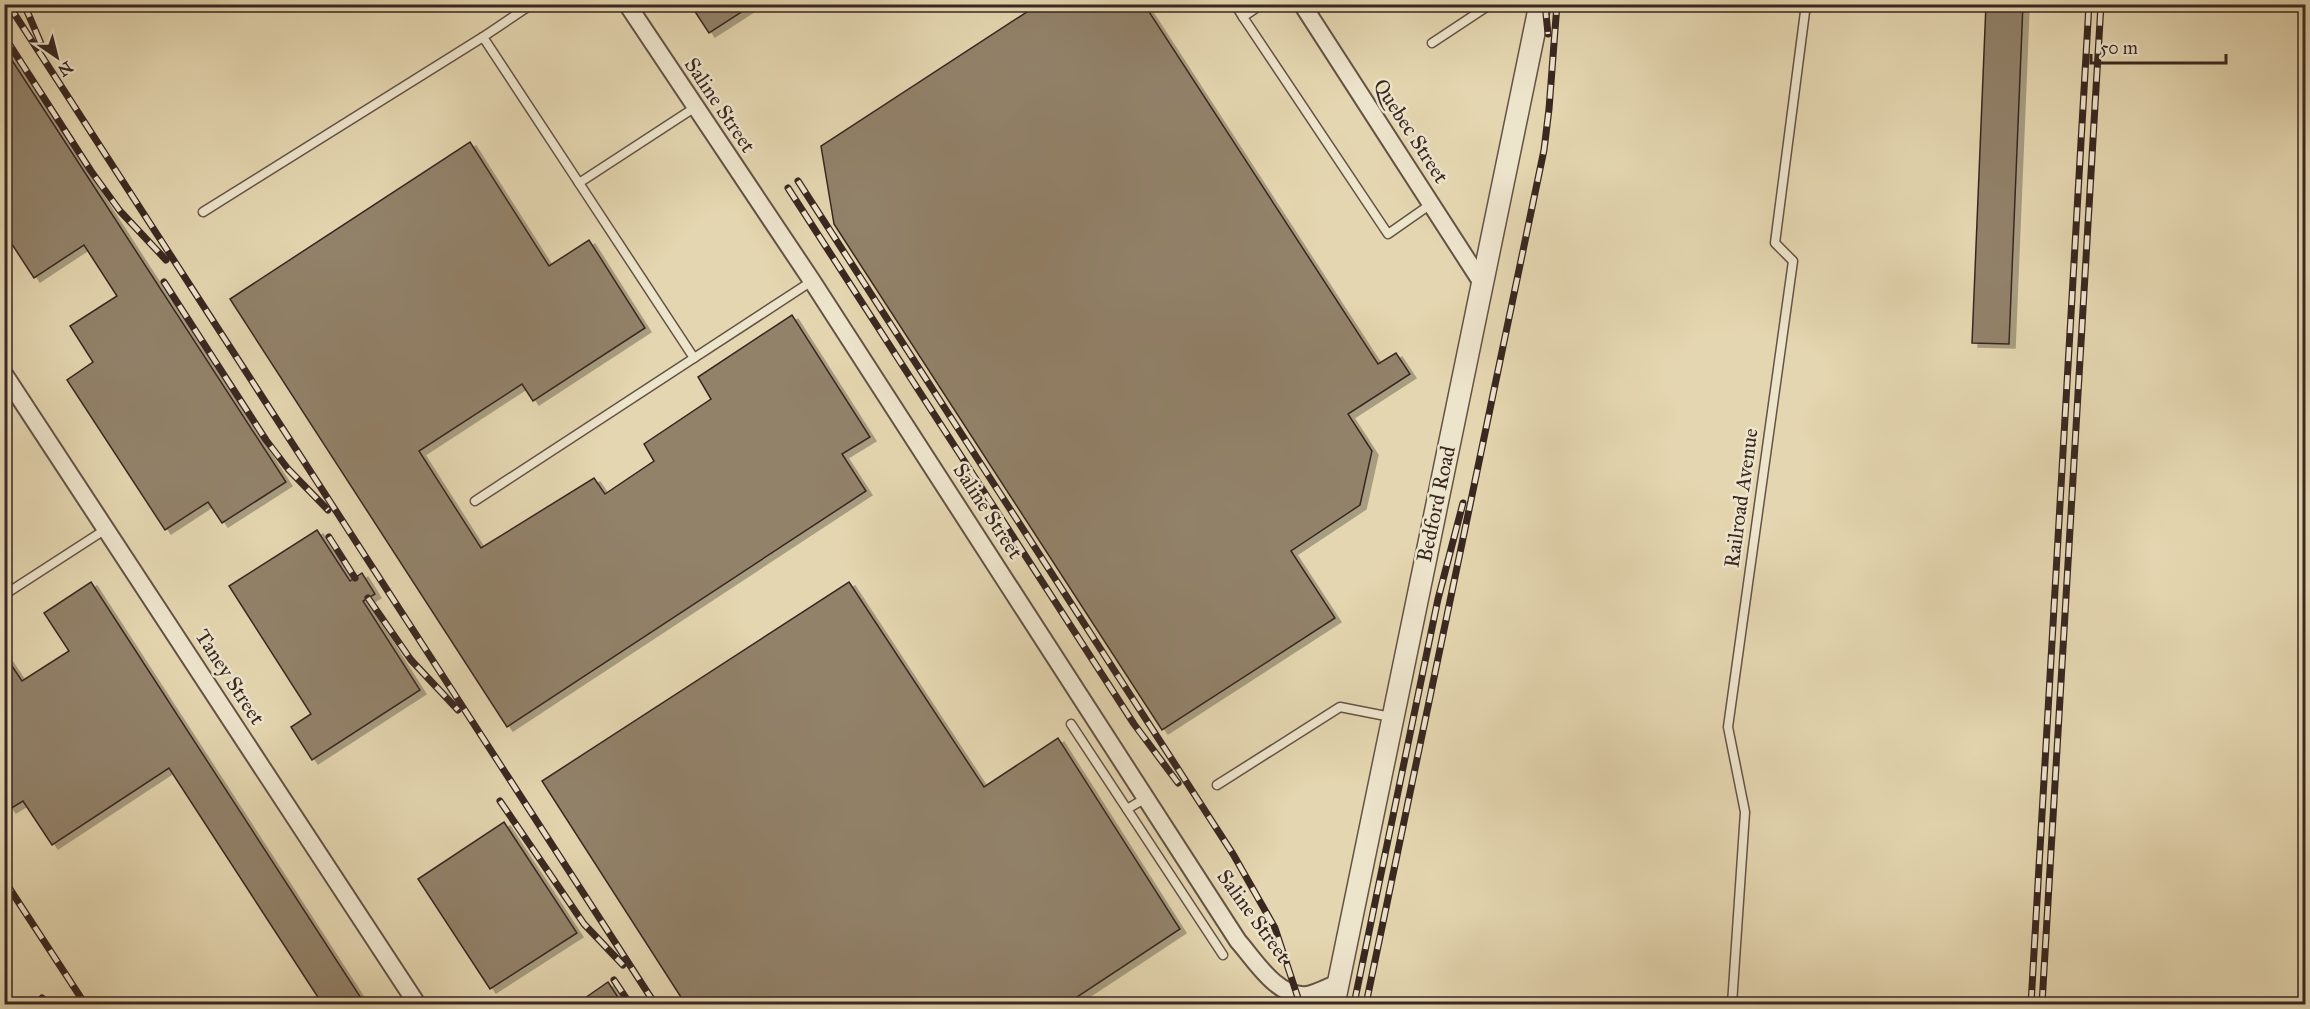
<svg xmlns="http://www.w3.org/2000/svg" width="2310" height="1009" viewBox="0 0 2310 1009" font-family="'IM FELL Great Primer',serif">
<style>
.building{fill:#92826b;stroke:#392721;stroke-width:1.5;filter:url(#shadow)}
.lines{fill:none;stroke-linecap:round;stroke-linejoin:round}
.service-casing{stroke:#645345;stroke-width:11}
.minor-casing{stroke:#645345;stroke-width:20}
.tertiary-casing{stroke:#645345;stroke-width:24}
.service{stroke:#ede4cc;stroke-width:8}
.minor{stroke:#ede4cc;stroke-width:16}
.tertiary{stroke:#ede4cc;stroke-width:21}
.rail-casing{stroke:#392721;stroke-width:7}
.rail{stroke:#ede4cc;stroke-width:4.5;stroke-dasharray:14;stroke-linecap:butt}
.labels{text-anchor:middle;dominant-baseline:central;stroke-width:5;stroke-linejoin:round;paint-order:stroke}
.street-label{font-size:21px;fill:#392721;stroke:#ede4cc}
</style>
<defs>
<filter id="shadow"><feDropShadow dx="6" dy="4" stdDeviation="0" flood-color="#0004"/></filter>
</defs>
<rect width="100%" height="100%" fill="#e4d6b0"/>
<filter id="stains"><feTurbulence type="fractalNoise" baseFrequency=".00333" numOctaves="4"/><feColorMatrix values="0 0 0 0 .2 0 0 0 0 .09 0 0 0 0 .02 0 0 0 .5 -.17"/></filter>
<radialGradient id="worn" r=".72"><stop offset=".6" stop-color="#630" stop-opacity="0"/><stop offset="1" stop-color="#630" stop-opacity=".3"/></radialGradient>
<g class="building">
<path d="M690,4H754L709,33Z"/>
<path d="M1039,4H1144L1378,364L1396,353L1410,374L1348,414L1372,451L1360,505L1291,551L1335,618L1162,730L834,224L821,146Z"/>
<path d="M1986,4H2023L2009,344L1972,343Z"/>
<path d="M4,48L286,482L222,523L208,502L165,530L67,380L93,362L70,326L117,296L84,245L34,278L4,232Z"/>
<path d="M470,142L549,266L589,240L645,328L533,401L522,384L419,451L481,548L594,478L605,494L654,461L644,444L711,399L698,377L792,315L870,437L842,454L866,491L507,727L230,299Z"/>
<path d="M317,530L350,581L362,573L375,594L363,601L420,690L312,760L291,727L311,714L229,586Z"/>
<path d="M91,582L361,998L350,1005H323L169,768L52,845L23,801L10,809L4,800V654L22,681L69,651L44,613Z"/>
<path d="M849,582L984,787L1058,738L1180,929L1065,1005H686L542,781Z"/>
<path d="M504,822L577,933L490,989L418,879Z"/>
<path d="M608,982L623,1005H575Z"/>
</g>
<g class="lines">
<g class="service-casing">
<g id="service">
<path d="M532,4L483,37L579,183"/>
<path d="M1235,4L1243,17"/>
<path d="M1262,4L1243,17L1388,234L1431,204"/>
<path d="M1432,43L1491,4"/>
<path d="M694,108L579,183L694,358L812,281"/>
<path d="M203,212L483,37"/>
<path d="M475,501L694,358"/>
<path d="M4,595L106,529"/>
<path d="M1071,724L1223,955"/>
<path d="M1217,785L1340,707L1391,717"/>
<path d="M1127,809L1146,798"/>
<path d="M1732,1004L1745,812L1728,727L1793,261L1775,243L1806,4"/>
</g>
</g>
<g class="minor-casing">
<g id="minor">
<path d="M627,4L812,281L1238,941C1255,960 1277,998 1307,995C1318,993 1328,987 1338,983"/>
<path d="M1302,4L1482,283"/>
<path d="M4,374L417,1004"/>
</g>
</g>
<g class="tertiary-casing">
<path id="tertiary" d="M1334,1004L1540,4"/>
</g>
<use href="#service" class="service"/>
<use href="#minor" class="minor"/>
<use href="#tertiary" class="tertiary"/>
<g class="rail-casing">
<g id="rail">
<path d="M8,4L655,1004"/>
<path d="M24,4L42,46"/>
<path d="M1545,4L1548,34"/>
<path d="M4,36L91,171L120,211L166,260"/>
<path d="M798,181L1233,854L1275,928L1300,1004"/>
<path d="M788,188L1134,724L1178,783"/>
<path d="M164,282L266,440L288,469L328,510"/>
<path d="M329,537L355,578"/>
<path d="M368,598L411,660L458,710"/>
<path d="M500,801L584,924L623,965"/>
<path d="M4,880L85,1004"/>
<path d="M614,980L630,1004"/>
<path d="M42,998L49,1004"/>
<path d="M1354,1004L1438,599L1463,503"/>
<path d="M1366,1004L1544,150L1549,109L1557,4"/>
<path d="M2031,1004L2089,4"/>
<path d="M2042,1004L2101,4"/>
</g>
</g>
<use href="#rail" class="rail"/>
</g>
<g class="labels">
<g class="street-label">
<text transform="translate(720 105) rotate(56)">Saline Street</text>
<text transform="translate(1411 131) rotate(57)">Quebec Street</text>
<text transform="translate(1741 498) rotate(-82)">Railroad Avenue</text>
<text transform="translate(1436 504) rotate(-78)">Bedford Road</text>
<text transform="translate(988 511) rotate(57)">Saline Street</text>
<text transform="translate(230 677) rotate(57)">Taney Street</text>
<text transform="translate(1254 916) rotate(54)">Saline Street</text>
</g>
</g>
<rect width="2310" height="1009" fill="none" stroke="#e4d6b0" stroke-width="24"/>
<rect x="6" y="6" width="2298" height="997" fill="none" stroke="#392721" stroke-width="3"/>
<rect x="12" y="12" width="2286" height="985" fill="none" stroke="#392721" stroke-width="1.5"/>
<g transform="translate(57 57) rotate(145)" stroke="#ede4cc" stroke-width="4.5" paint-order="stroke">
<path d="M0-4.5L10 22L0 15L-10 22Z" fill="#392721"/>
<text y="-9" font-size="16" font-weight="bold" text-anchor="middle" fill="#392721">N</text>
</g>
<path d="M2091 54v9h135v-9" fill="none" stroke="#392721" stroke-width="3"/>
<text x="2100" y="54" font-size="18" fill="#392721" stroke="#ede4cc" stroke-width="4.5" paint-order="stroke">50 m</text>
<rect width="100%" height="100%" filter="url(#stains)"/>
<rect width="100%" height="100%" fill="url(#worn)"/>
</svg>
